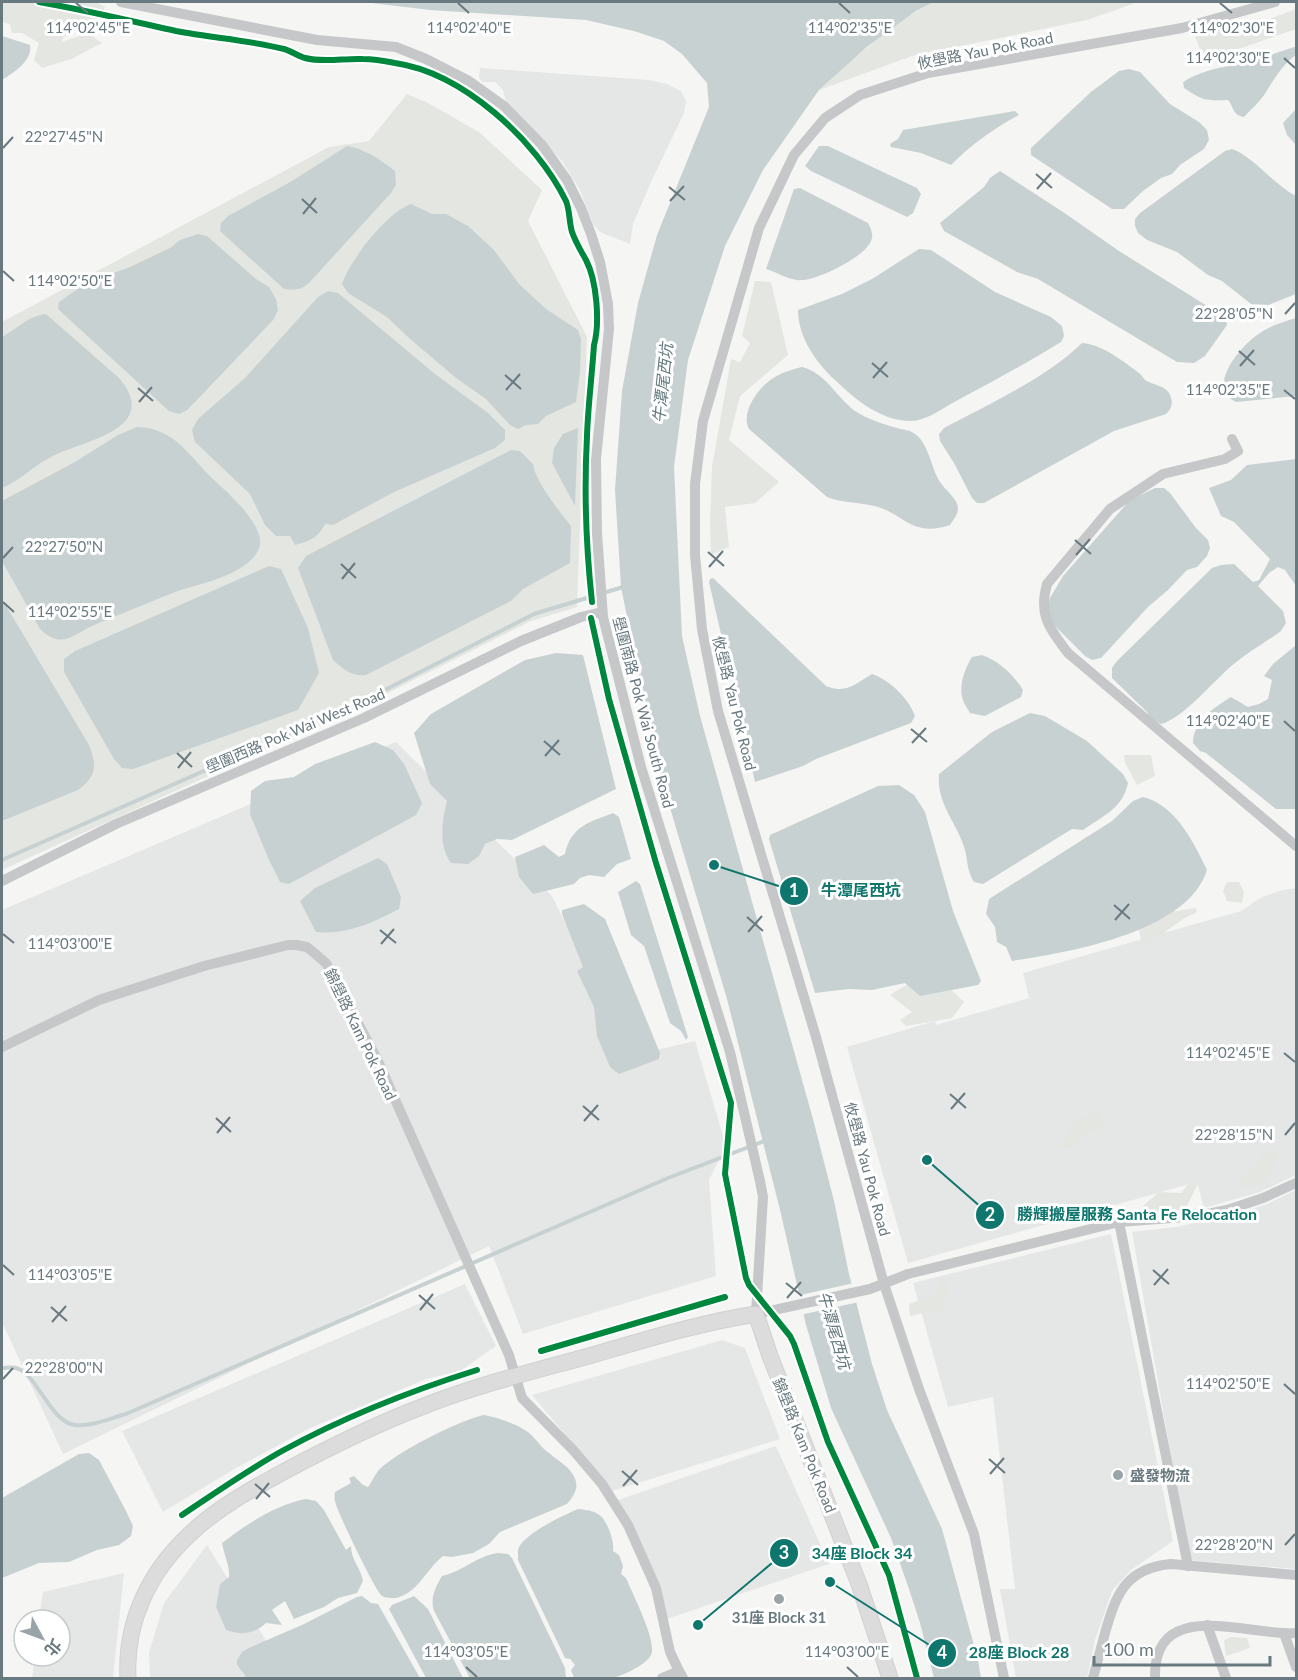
<svg xmlns="http://www.w3.org/2000/svg" width="1298" height="1680" viewBox="0 0 1298 1680" font-family="Lato,'Noto Sans TC',sans-serif">
<style>
.built{fill:#e5e6e6}
.green{fill:#e4e6e1}
.water{fill:#c8d1d2}
.pier{fill:#f5f5f4}
.lines{fill:none;stroke-linecap:round;stroke-linejoin:round}
.stream{stroke:#c8d1d2;stroke-width:4}
.secondary-casing{stroke:#cfd1d1;stroke-width:17}
.street{stroke:#c5c7c8;stroke-width:10}
.secondary{stroke:#dcdcdd;stroke-width:15}
.cycleway-casing{stroke:#fff;stroke-width:10}
.cycleway{stroke:#00873e;stroke-width:6}
.ticks{fill:none;stroke:#687980;stroke-width:2}
.poi-dot{fill:#99a4a9;stroke:#fff;stroke-width:2}
.labels{text-anchor:middle;dominant-baseline:central;stroke-width:6;stroke-linejoin:round;paint-order:stroke}
.street-label{font-size:15px;fill:#687980;stroke:#fff}
.poi-label{font-size:15px;font-weight:bold;fill:#687980;stroke:#fff;text-anchor:start}
.water-label{font-size:16px;font-style:italic;fill:#63797d;stroke:#fff}
.ticks-label{font-size:15px;text-anchor:middle;fill:#687980;stroke:#fff;stroke-width:6;stroke-linejoin:round;paint-order:stroke}
.leader{fill:none;stroke:#0f766e;stroke-width:2}
.callout-dot{fill:#0f766e;stroke:#fff;stroke-width:2}
.mark-label{font-size:18px;text-anchor:middle;font-weight:bold;fill:#fff}
.callout-label{font-size:16px;text-anchor:middle;font-weight:bold;fill:#0f766e;stroke:#fff;stroke-width:6;stroke-linejoin:round;paint-order:stroke}
</style>
<rect width="100%" height="100%" fill="#f5f5f4"/>
<g class="built">
<path d="M480,68L649,80L667,84L681,91L686,101L684,113L651,182L633,224L630,244L600,232L593,224L580,190L562,161L506,102L503,90L495,82H482L479,77Z"/>
<path d="M396,742L552,896L631,1056L695,1041L726,1146L709,1180L716,1276L523,1334L489,1246L63,1454L2,1322V910Z"/>
<path d="M1296,888V1175L1260,1192L1204,1208L1197,1182L908,1263L847,1047L935,1021L936,1025L1029,998L1023,973L1241,911L1262,897L1283,890Z"/>
<path d="M1296,1190V1569L1189,1560L1132,1232L1176,1227L1229,1216L1265,1205Z"/>
<path d="M1111,1234L1173,1541L1131,1570L1112,1591L1095,1640L1087,1678H1016L1000,1589H1015L993,1397L948,1407L913,1283Z"/>
<path d="M465,1284L496,1346L460,1371L426,1379L310,1428L236,1468L163,1512L122,1431Z"/>
<path d="M722,1340L745,1348L780,1439L612,1491L532,1395Z"/>
<path d="M776,1446L829,1564L667,1619L615,1501Z"/>
<path d="M207,1545L289,1678H150L149,1653L164,1603Z"/>
<path d="M124,1573L113,1678H32L35,1656H60V1620H39L43,1592Z"/>
</g>
<g class="green">
<path d="M2,2H96L105,7L94,25L74,30L63,38L62,42L88,33L102,43L71,59L42,68L34,60L39,43L22,33H12L10,24L2,22Z"/>
<path d="M934,2H1138L1087,20L912,56L819,90C855,58 890,24 934,2Z"/>
<path d="M1296,9V29L1204,61L1194,33L1269,19Z"/>
<path d="M407,94L426,102L479,132L542,190L528,221L587,337L577,607L531,621L364,705L2,870V322L329,147L369,141Z"/>
<path d="M755,281L771,282L788,355L740,396L729,440L779,482L755,503L725,507L729,547L711,555L710,523L712,467L731,359L740,362L750,343L742,336Z"/>
<path d="M1124,755H1151L1155,776L1137,785L1125,763Z"/>
<path d="M1227,882H1239L1244,892L1242,903L1227,901L1223,891Z"/>
<path d="M1196,908L1197,912L1183,919L1143,948L1138,926L1157,914Z"/>
<path d="M919,977L939,978L964,1002L952,1018L906,1026L900,1020L912,1012L890,995Z"/>
<path d="M1098,1112L1104,1123L1067,1149L1057,1145L1080,1119Z"/>
<path d="M1276,1148L1277,1158L1267,1182L1242,1189L1239,1179L1267,1150Z"/>
<path d="M1199,1181L1186,1208L1150,1217L1142,1215L1143,1206L1159,1192L1181,1193L1188,1184Z"/>
<path d="M941,1279L949,1285L942,1309L910,1316L909,1304L937,1294Z"/>
<path d="M1231,1637L1247,1638L1250,1648L1226,1656L1224,1640Z"/>
</g>
<g class="water">
<path d="M363,2H934L916,11L868,46L819,90L763,170L725,246L688,360L674,467L682,636L700,716L813,1119L834,1201L849,1274L872,1364L887,1410L942,1529L978,1660L981,1678H934L920,1623L908,1586L891,1538L831,1408L806,1325L781,1214L727,999L656,761L621,587L615,490L622,391L638,303L657,235L709,107L707,83L682,54L664,41L634,31L586,20L430,10Z"/>
<path d="M2,36L30,45C33,61 13,73 2,80Z"/>
<path d="M1294,47L1296,48V55C1284,63 1274,79 1266,92C1261,101 1251,109 1244,117C1232,115 1234,107 1228,100C1205,101 1204,101 1184,88L1183,82C1199,72 1216,68 1234,65C1254,62 1275,53 1294,47Z"/>
<path d="M1129,69L1140,72L1170,104L1199,122L1207,130L1209,140L1204,149L1180,165L1172,174L1161,178L1143,191L1124,209H1112L1031,155V148L1091,92L1119,71Z"/>
<path d="M1296,109V145L1287,135L1283,123Z"/>
<path d="M1015,111L1019,115C994,128 971,145 951,165L921,153L891,147L890,144L898,139L903,130Z"/>
<path d="M347,146C363,148 383,161 395,171L396,185L391,193L309,283C301,290 295,290 284,289L220,231L221,223L228,216L292,181Z"/>
<path d="M819,146H828L917,188L921,194L913,213L907,217L811,171L805,166Z"/>
<path d="M1232,149C1253,156 1274,185 1296,196V294L1268,305L1251,304L1222,281L1208,275L1177,252L1147,240L1138,233L1135,226V219L1140,213L1225,151Z"/>
<path d="M1000,171L1066,214L1119,251L1220,314L1226,320L1227,325L1205,356L1194,363L1177,362L1038,279L1017,272L944,231L940,223L984,187L990,178Z"/>
<path d="M800,188L868,223C871,229 874,234 871,241C865,257 814,283 797,280C787,279 776,272 766,269L794,189Z"/>
<path d="M411,204L432,214H446L468,226L494,250L519,284L546,309L578,330L581,339L580,372L576,402L546,416L538,424L526,425L518,429L510,425L486,399L456,378L409,338L387,317L348,293L342,284C350,260 387,212 411,204Z"/>
<path d="M198,234L207,236L256,279L269,287L276,299L278,310L274,319L196,401L187,410L179,414L169,411L58,309L59,302L86,283L130,267L170,248L180,240Z"/>
<path d="M919,249L931,250L995,292L1051,317L1062,326L1064,336L1061,342C1027,363 992,382 956,401C943,408 926,421 911,421C881,421 856,400 836,381C816,363 798,337 798,310L842,294L872,279Z"/>
<path d="M328,291L338,293L435,374L488,413L505,430V440L495,448L392,493L333,525L325,524C318,538 310,541 295,545L290,536H276L265,525L250,494L195,442L192,430L198,419L245,378L318,297Z"/>
<path d="M46,314L119,378C162,429 85,440 53,456C34,465 20,481 2,488V337C17,329 28,316 46,314Z"/>
<path d="M1296,318V396L1236,402C1205,388 1240,347 1257,335C1270,326 1282,322 1296,318Z"/>
<path d="M1082,343C1102,344 1124,362 1139,373C1142,375 1143,378 1145,380C1153,385 1164,385 1169,393C1174,401 1172,409 1166,414L1114,431L984,503H977L972,498L954,463L940,441L939,434L944,428C987,405 1048,377 1082,343Z"/>
<path d="M802,367C826,373 836,397 855,411C867,419 883,424 897,428C904,430 910,430 915,434C929,444 931,468 940,482C945,490 958,499 958,508C958,515 953,520 950,525C911,538 904,513 874,506C858,502 842,503 827,497L749,429C740,412 759,386 775,377C783,372 793,369 802,367Z"/>
<path d="M137,427C175,428 188,455 213,479C228,493 258,519 260,540C261,547 256,556 251,560C230,579 201,583 175,592C148,603 121,614 94,625C71,635 63,650 40,629L2,561V501L75,462L118,435Z"/>
<path d="M578,428L575,506L552,463L554,448L563,434Z"/>
<path d="M511,450L520,451L533,464C535,481 560,512 571,526L570,563L523,589L511,601L366,675C352,677 343,669 333,660L298,568L306,556Z"/>
<path d="M1296,459V586L1285,570L1278,567L1269,573L1258,586L1283,611L1286,623L1281,631C1266,642 1250,651 1235,663C1216,678 1183,719 1161,724L1150,718L1147,712L1112,678V668L1116,662L1212,568L1221,565L1234,564L1253,582L1259,580L1270,559L1234,522L1221,516L1209,488L1231,480L1247,465Z"/>
<path d="M1155,488H1164L1170,493L1196,528L1208,540L1210,548L1207,556L1197,567L1187,570L1168,590L1148,607L1101,658L1092,660L1085,656L1054,625L1047,611L1050,598L1063,576L1130,500Z"/>
<path d="M269,566L281,569L308,628L319,673L298,710L133,769L122,768L114,759L64,672V659L75,651Z"/>
<path d="M713,578L826,686C846,694 855,684 872,674C890,680 909,699 915,716L911,723L816,759L803,766L755,782L709,582L710,579Z"/>
<path d="M2,599L89,745C97,766 97,776 78,790L2,821Z"/>
<path d="M1296,645V809H1276L1206,753L1200,751L1193,743C1193,722 1213,708 1231,697L1248,707L1259,704L1268,699L1272,680L1264,676L1273,664Z"/>
<path d="M556,653L583,655L616,789L512,840L497,839L485,844L479,856L468,864L451,863C438,845 442,821 447,801L430,784L414,733L431,714L525,660Z"/>
<path d="M982,655C1000,662 1013,674 1023,690L1021,697L985,716L970,713C968,709 964,704 963,700C958,686 965,668 972,657Z"/>
<path d="M1030,713L1045,716L1087,741L1123,774L1128,783C1123,808 1103,816 1083,830L1072,829L983,884L974,882C967,871 968,862 965,850C958,824 936,804 939,774L992,732Z"/>
<path d="M375,742L393,750L404,764L422,803L416,815L289,884L280,882L269,860L250,814L251,791L265,781L294,777L315,764Z"/>
<path d="M899,785L914,795L925,812L953,911L981,981L978,985L920,996L905,983L872,990L849,989L815,993L769,839L770,835L878,786Z"/>
<path d="M1143,797C1176,805 1194,843 1207,870C1187,933 1069,952 1012,961L1006,947L997,942L995,927L986,914L989,899L1112,821L1133,801Z"/>
<path d="M613,813L619,817L631,859L617,864L604,877L589,875L580,878L574,884L533,894L519,877L515,857L544,845L559,857L565,854C571,826 590,822 613,813Z"/>
<path d="M378,858L387,864L401,897L399,909C372,923 347,935 316,932L300,901L315,888Z"/>
<path d="M636,881L640,884L688,1037L686,1040L681,1031L670,1023L644,946L631,935L618,892Z"/>
<path d="M584,904L605,919L660,1053L659,1059L619,1074L610,1067L597,1036L594,1007L577,971L583,967L562,914V910Z"/>
<path d="M484,1415C499,1418 515,1423 528,1432C534,1437 539,1444 544,1449C561,1464 592,1477 567,1504L500,1532L489,1544L473,1553L452,1557L443,1556C427,1568 417,1595 395,1598C392,1598 385,1598 382,1596C376,1592 336,1510 335,1501C334,1500 335,1493 335,1492L351,1483L349,1478L354,1476L363,1485L368,1487C372,1482 374,1476 378,1471C394,1453 460,1420 484,1415Z"/>
<path d="M89,1453L99,1460L126,1511L133,1526L131,1536L119,1545L97,1550L69,1562L39,1563L2,1578V1498L79,1454Z"/>
<path d="M306,1499L316,1501L324,1510L346,1550L351,1546C351,1560 360,1566 363,1581L357,1593L338,1598L324,1607L294,1619L285,1601L272,1610L282,1625L266,1623C253,1635 242,1635 226,1630L216,1607L220,1584L229,1577C230,1566 224,1555 222,1543C247,1524 275,1505 306,1499Z"/>
<path d="M578,1509C598,1511 603,1514 610,1532C612,1539 614,1544 613,1551L619,1555L623,1566L621,1574L626,1578C633,1595 654,1635 652,1652C651,1663 621,1677 611,1678C599,1680 586,1679 574,1678L571,1670L575,1665L570,1659L565,1658L518,1560C518,1559 518,1551 518,1550C521,1535 564,1515 578,1509Z"/>
<path d="M498,1553L508,1554L512,1558L565,1668L566,1678H470L434,1611C430,1598 435,1588 442,1576C462,1572 478,1555 498,1553Z"/>
<path d="M362,1596L371,1603L378,1604L420,1678H247L237,1665V1660L242,1652L251,1647L304,1624L357,1597Z"/>
<path d="M414,1596L428,1609L463,1678H426L389,1609L392,1605Z"/>
</g>
<path class="pier" d="M854,1283L859,1302L800,1315L796,1296Z"/>
<g class="lines">
<g class="stream">
<path d="M2,860L367,699L534,614L623,587"/>
<path d="M2,1368C6,1368 11,1367 16,1368C37,1373 50,1422 75,1425C91,1427 111,1418 126,1414L668,1178L767,1140"/>
</g>
<g class="secondary-casing">
<path id="secondary" d="M128,1678C125,1622 149,1572 190,1534C217,1508 252,1489 285,1471C330,1447 376,1424 424,1406C477,1385 534,1371 589,1356C645,1340 699,1323 756,1314L770,1356L859,1584L890,1678"/>
</g>
<g class="street">
<path d="M121,2L317,40L396,47L426,59L469,81L504,106L542,145L567,180L581,208L591,234L600,262L608,304L609,329L596,459L597,533L603,617L641,767L730,1052L760,1181L763,1197L756,1314L870,1289L908,1274L1119,1222L1198,1216L1227,1210L1263,1198L1296,1183"/>
<path d="M1232,439L1238,451L1225,459L1163,474L1110,509L1047,584C1038,616 1050,629 1068,653L1296,846"/>
<path d="M2,881L116,824L364,718L521,641L581,617L602,612"/>
<path d="M2,1047L99,1000L204,966L288,945H296L307,947L326,963L377,1059L509,1355L522,1398L574,1451L602,1484L628,1525L656,1588L670,1652L679,1671"/>
<path d="M1119,1222L1188,1566"/>
<path d="M1207,1625L1226,1678"/>
<path d="M1284,1633L1296,1667"/>
<path d="M662,1678L679,1671L683,1678"/>
<path d="M1004,1678L974,1534L919,1389L884,1284L816,1037L718,711L702,629L695,555V484L703,421L759,228L794,155L825,118L860,95L928,73L1182,28L1275,2"/>
<path d="M1093,1678C1097,1663 1101,1648 1105,1633C1116,1594 1126,1568 1171,1564L1296,1575"/>
<path d="M1155,1678C1153,1595 1250,1637 1296,1633"/>
</g>
<use href="#secondary" class="secondary"/>
<g class="cycleway-casing">
<g id="cycleway">
<path d="M39,2C85,10 131,21 176,31C212,38 249,40 284,49C291,51 298,56 305,58C324,63 344,58 363,59C374,59 385,61 395,63C463,73 536,140 566,201C570,211 569,222 572,232C576,243 581,251 586,260C597,281 600,323 594,345C592,375 588,406 587,436C584,491 586,547 592,602"/>
<path d="M591,618L609,699L656,863L731,1103L725,1174L746,1278L749,1285L790,1336L794,1344L828,1442L889,1575L917,1678"/>
<path d="M541,1351L725,1297"/>
<path d="M182,1515C215,1493 248,1470 282,1451C344,1417 410,1391 477,1370"/>
</g>
</g>
<use href="#cycleway" class="cycleway"/>
</g>
<path class="ticks" d="M76,3L88,13M458,3L469,13M839,3L850,13M1220,3L1232,13M1284,58L1295,68M3,148L13,137M1036,174L1052,188M669,187L685,200M1037,189L1051,173M302,199L317,213M670,201L684,186M303,214L316,198M3,271L14,281M1285,314L1295,303M1239,351L1255,365M872,363L888,377M1240,366L1254,350M505,375L521,389M873,378L887,362M138,388L153,401M506,390L520,374M1284,390L1295,399M139,402L152,387M1075,540L1091,554M708,552L724,566M1076,555L1090,539M3,558L13,547M341,564L356,578M709,567L723,551M342,579L355,563M3,602L14,612M1284,721L1295,731M911,729L927,742M544,741L560,755M912,743L926,728M177,753L192,767M545,756L559,740M178,768L191,752M1114,905L1130,919M747,917L763,931M1115,920L1129,904M380,930L396,943M748,932L762,916M3,934L14,943M381,944L394,929M1284,1053L1295,1062M950,1094L966,1108M583,1106L599,1120M951,1109L965,1093M216,1118L231,1132M584,1121L598,1105M217,1133L230,1117M1285,1135L1295,1123M3,1265L14,1275M1153,1270L1169,1284M786,1283L802,1296M1154,1285L1168,1269M419,1295L435,1309M787,1298L801,1282M51,1307L67,1321M420,1310L433,1294M52,1322L66,1306M3,1379L13,1368M1284,1384L1295,1394M989,1459L1005,1473M622,1471L638,1485M990,1474L1004,1458M255,1484L270,1497M623,1486L637,1470M256,1499L269,1483M1285,1545L1295,1534M466,1667L477,1677M847,1667L858,1677"/>
<g class="poi-dot">
<circle cx="1118" cy="1475" r="6"/>
<circle cx="779" cy="1599" r="6"/>
</g>
<g class="labels">
<g class="street-label">
<text transform="translate(985 50) rotate(-11)">攸壆路 Yau Pok Road</text>
<text transform="translate(735 703) rotate(76)">攸壆路 Yau Pok Road</text>
<text transform="translate(644 712) rotate(75)">壆圍南路 Pok Wai South Road</text>
<text transform="translate(295 730) rotate(-23)">壆圍西路 Pok Wai West Road</text>
<text transform="translate(361 1034) rotate(64)">錦壆路 Kam Pok Road</text>
<text transform="translate(868 1169) rotate(75)">攸壆路 Yau Pok Road</text>
<text transform="translate(805 1445) rotate(68)">錦壆路 Kam Pok Road</text>
</g>
<g class="poi-label">
<text x="1130" y="1475">盛發物流</text>
<text x="779" y="1617" text-anchor="middle">31座 Block 31</text>
</g>
<g class="water-label">
<text transform="translate(662 383) rotate(-84)">牛潭尾西坑</text>
<text transform="translate(835 1330) rotate(74)">牛潭尾西坑</text>
</g>
</g>
<g class="ticks-label">
<text x="88" y="33">114°02'45"E</text>
<text x="469" y="33">114°02'40"E</text>
<text x="850" y="33">114°02'35"E</text>
<text x="1232" y="33">114°02'30"E</text>
<text x="1228" y="63">114°02'30"E</text>
<text x="64" y="142">22°27'45"N</text>
<text x="70" y="286">114°02'50"E</text>
<text x="1234" y="319">22°28'05"N</text>
<text x="1228" y="395">114°02'35"E</text>
<text x="64" y="552">22°27'50"N</text>
<text x="70" y="617">114°02'55"E</text>
<text x="1228" y="726">114°02'40"E</text>
<text x="70" y="949">114°03'00"E</text>
<text x="1228" y="1058">114°02'45"E</text>
<text x="1234" y="1140">22°28'15"N</text>
<text x="70" y="1280">114°03'05"E</text>
<text x="64" y="1373">22°28'00"N</text>
<text x="1228" y="1389">114°02'50"E</text>
<text x="1234" y="1550">22°28'20"N</text>
<text x="466" y="1657">114°03'05"E</text>
<text x="847" y="1657">114°03'00"E</text>
</g>
<path class="leader" d="M714 865L794 891M927 1160L990 1215M698 1625L784 1553M830 1582L942 1653"/>
<g class="callout-dot">
<circle cx="714" cy="865" r="6"/>
<circle cx="927" cy="1160" r="6"/>
<circle cx="698" cy="1625" r="6"/>
<circle cx="830" cy="1582" r="6"/>
<circle cx="794" cy="891" r="15"/>
<circle cx="990" cy="1215" r="15"/>
<circle cx="784" cy="1553" r="15"/>
<circle cx="942" cy="1653" r="15"/>
</g>
<g class="mark-label">
<text x="794" y="897">1</text>
<text x="990" y="1221">2</text>
<text x="784" y="1559">3</text>
<text x="942" y="1659">4</text>
</g>
<g class="callout-label">
<text x="861" y="896">牛潭尾西坑</text>
<text x="1137" y="1220">勝輝搬屋服務 Santa Fe Relocation</text>
<text x="862" y="1559">34座 Block 34</text>
<text x="1019" y="1658">28座 Block 28</text>
</g>
<rect width="1298" height="1680" fill="none" stroke="#687980" stroke-width="6"/>
<g transform="translate(42 1638) rotate(131)"><circle r="28" fill="#ffffff" stroke="#c3c9cc" stroke-width="1.5"/>
<path d="M0-4.5L10 22L0 15L-10 22Z" fill="#99a4a9"/>
<text y="-9" font-size="16" font-weight="bold" text-anchor="middle" fill="#687980">北</text>
</g>
<path d="M1094 1656v9h176v-9" fill="none" stroke="#687980" stroke-width="3"/>
<text x="1103" y="1656" font-size="18" fill="#687980" stroke="#ffffff" stroke-width="4.5" paint-order="stroke">100 m</text>
</svg>
